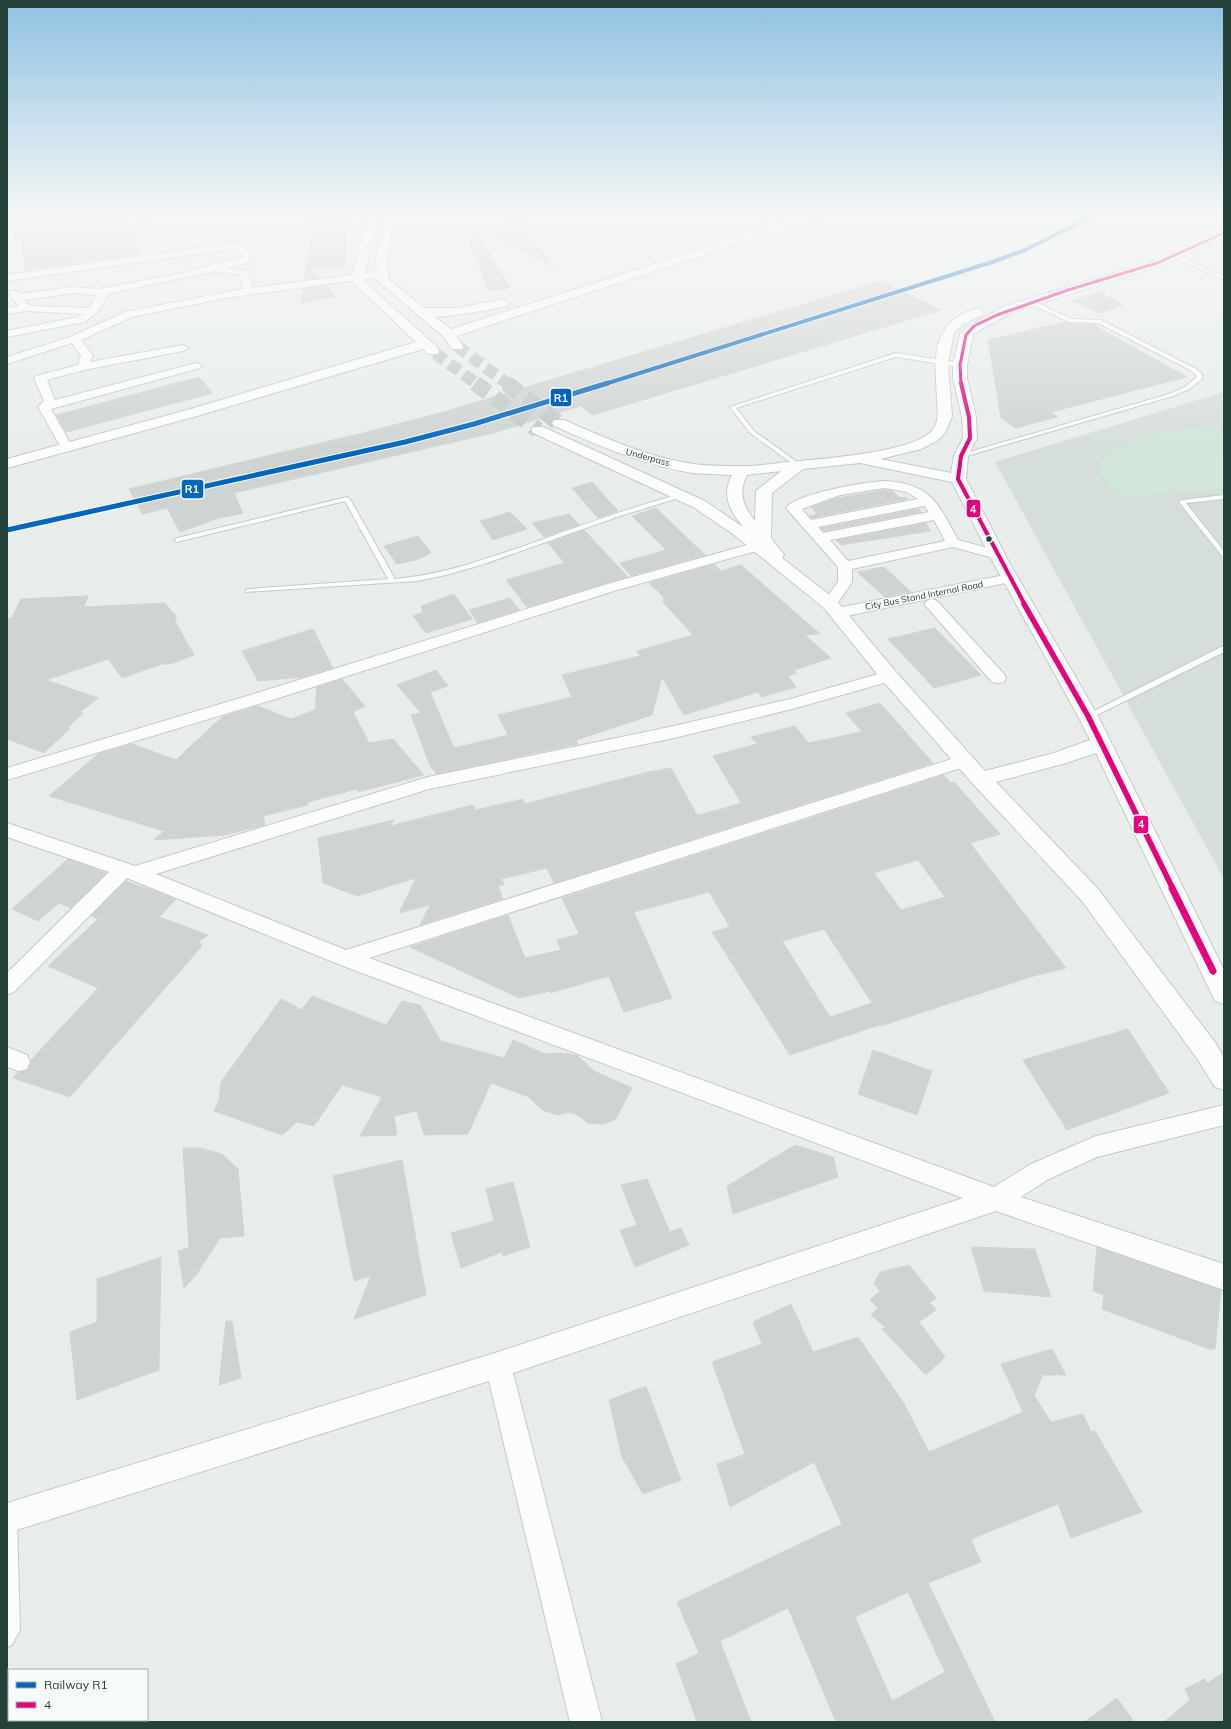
<svg xmlns="http://www.w3.org/2000/svg" width="1231" height="1729" viewBox="0 0 1231 1729" font-family="Mulish,sans-serif">
<style>
.built{fill:#d6dedb}
.green{fill:#d1e6d8}
.building{fill:#cfd4d2;stroke:#d1d6d4;fill-rule:evenodd}
.lines{fill:none;stroke-linecap:round;stroke-linejoin:round}
.secondary-tunnel-far1{stroke:#c1cbc8;stroke-width:12;stroke-dasharray:12 6;stroke-linecap:butt}
.secondary-tunnel{stroke:#c1cbc8;stroke-width:16;stroke-dasharray:16 8;stroke-linecap:butt}
.service-casing{stroke:#c5cac8;stroke-width:2}
.minor-casing{stroke:#c5cac8;stroke-width:2}
.tertiary-casing{stroke:#c5cac8;stroke-width:2}
.secondary-casing{stroke:#c3cbc8;stroke-width:2}
.service{fill:#fcfcfc;fill-rule:evenodd}
.minor{fill:#fcfcfc;fill-rule:evenodd}
.tertiary{fill:#fcfcfc;fill-rule:evenodd}
.secondary{fill:#fcfcfc;fill-rule:evenodd}
.bus-1-far3-casing{stroke:#f7fbf9;stroke-width:4.5}
.bus-1-far2-casing{stroke:#f7fbf9;stroke-width:6}
.bus-1-far1-casing{stroke:#f7fbf9;stroke-width:8}
.bus-1-casing{stroke:#f7fbf9;stroke-width:10}
.bus-1-far3{stroke:#e5007d;stroke-width:3}
.bus-1-far2{stroke:#e5007d;stroke-width:4}
.bus-1-far1{stroke:#e5007d;stroke-width:5.5}
.bus-1{stroke:#e5007d;stroke-width:7}
.rail-1-far1-casing{stroke:#f7fbf9;stroke-width:5.5}
.rail-1-casing{stroke:#f7fbf9;stroke-width:7}
.rail-1-far1{stroke:#0065bd;stroke-width:4}
.rail-1{stroke:#0065bd;stroke-width:5}
.bus-dot{fill:#24423a;stroke:#f7fbf9;stroke-width:1.5}
.labels{text-anchor:middle;dominant-baseline:central;stroke-width:3;stroke-linejoin:round;paint-order:stroke}
.far-street-label{font-size:9px;fill:#24423a;stroke:#f7fbf9}
.line-badge{stroke:#f7fbf9;stroke-width:1.5}
.badge-label{font-size:11px;text-anchor:middle;font-weight:bold;fill:#fff}
</style>
<rect width="100%" height="100%" fill="#e8edeb"/>
<path class="built" d="M1224,392V879L995,462Z"/>
<path class="green" d="M1206,428H1224V489L1122,498L1107,484L1098,468L1107,453L1158,433Z"/>
<g class="building">
<path d="M7,213H120L115,214L113,218L124,220L142,254L25,270L20,236H15L13,231L7,228Z"/>
<path d="M314,213H348L345,267L312,269L319,278L304,280Z"/>
<path d="M520,223L554,267L500,240L493,226Z"/>
<path d="M478,232L510,288L489,291L467,237Z"/>
<path d="M881,281L941,310L593,415L581,406L493,433L234,493L243,513L216,519L180,532L167,508L142,514L129,489L371,431L443,412Z"/>
<path d="M326,286L335,296L301,303L303,289Z"/>
<path d="M1100,292L1123,305L1099,313L1072,301Z"/>
<path d="M1066,322L1092,324L1187,377L1051,412L1058,417L1015,428L1001,418L988,340Z"/>
<path d="M199,377L213,393L66,432L56,415Z"/>
<path d="M592,482L618,511L598,518L572,488Z"/>
<path d="M885,490L892,491L900,498L906,497L908,499L812,518L810,516L817,514L811,507L837,498Z"/>
<path d="M656,508L705,555L631,576L620,563L666,550L632,516Z"/>
<path d="M917,509H919L921,512L824,531L821,528Z"/>
<path d="M510,512L527,529L493,540L480,521Z"/>
<path d="M569,514L579,525L544,537L532,523Z"/>
<path d="M926,523L930,531L841,545L836,540Z"/>
<path d="M584,530L628,577L527,607L506,580L564,563L548,543Z"/>
<path d="M418,536L431,553L416,560L397,564L384,546Z"/>
<path d="M714,564L721,571L741,565L820,634L805,635L831,658L794,670L796,673L788,676L796,687L762,697L758,692L684,715L662,677L652,715L576,740L578,744L437,774L430,766L411,715L421,713L397,685L436,670L448,686L430,692L454,748L508,735L498,715L572,697L562,675L640,656L637,651L693,635L663,602L664,597L649,583Z"/>
<path d="M884,567L911,592L885,597L857,572Z"/>
<path d="M454,594L472,619L426,633L413,616L423,612L421,606Z"/>
<path d="M88,596L84,607L165,603L176,616L175,621L194,655L171,664H162L122,678L108,659L46,680L98,698L80,712L83,713L67,728H70L44,753L7,739V619L12,618L21,599Z"/>
<path d="M510,598L519,610L478,623L469,610Z"/>
<path d="M935,628L981,675L934,688L888,639Z"/>
<path d="M313,629L333,668L304,677L258,681L242,651Z"/>
<path d="M342,679L365,706L353,712L369,743L393,739L424,775L358,792L357,789L307,802L308,805L263,816L265,825L225,835L154,840L164,831L49,796L98,754L132,744L176,760L222,717L257,706L291,719L315,710L317,687Z"/>
<path d="M880,703L933,763L554,883L547,868L501,879L504,884L498,886L503,899L420,925L430,905L399,913L416,878L357,896L323,883L318,838L394,820L390,826L473,805L475,810L523,799L525,804L648,772L671,768L697,815H700L741,803L713,756L757,744L751,737L795,726L808,743L862,732L846,713Z"/>
<path d="M944,775L950,783L954,782L1000,834L970,843L1066,968L1030,977L881,1026L882,1024L790,1055L712,932L730,927L709,892L634,912L672,998L624,1012L609,976L550,993V991L519,998L410,947L508,915L525,958L561,950L557,940L579,934L562,898ZM918,860L945,897L901,910L874,873ZM824,929L872,1003L830,1017L782,941Z"/>
<path d="M68,859L106,873L71,908L59,903L38,921L12,909Z"/>
<path d="M126,881L176,899L159,917L208,935L199,941L202,946L70,1097L13,1078L18,1072L28,1070L31,1063V1060L98,988L48,966L98,919L91,916Z"/>
<path d="M312,996L386,1025L402,1001L420,1005L441,1041L504,1058L513,1040L545,1054L560,1053L577,1055L594,1071L632,1088L615,1120L602,1124L588,1123L576,1114L568,1112L558,1115L542,1110L529,1097L491,1083L468,1134L424,1135L417,1111L394,1116L397,1135L360,1136L382,1097L342,1085L314,1126L297,1122L282,1135L214,1111L219,1100L221,1082L281,999L302,1010Z"/>
<path d="M1128,1029L1169,1093L1067,1130L1023,1060Z"/>
<path d="M873,1050L932,1071L917,1115L858,1094Z"/>
<path d="M795,1145L833,1157L838,1177L733,1214L727,1186Z"/>
<path d="M183,1148H200L222,1154L238,1169L244,1236L220,1238L197,1274L184,1288L178,1251L189,1248Z"/>
<path d="M402,1160L426,1295L354,1319L371,1276L354,1281L333,1176Z"/>
<path d="M647,1179L670,1232L681,1228L689,1245L635,1267L620,1230L637,1225L621,1185Z"/>
<path d="M513,1182L530,1247L503,1256L502,1252L461,1268L451,1233L494,1221L486,1189Z"/>
<path d="M971,1247L1035,1249L1051,1297L984,1291Z"/>
<path d="M1097,1247L1221,1290L1215,1349L1213,1348L1212,1350L1102,1309L1104,1295L1093,1291Z"/>
<path d="M161,1257L159,1370L77,1400L70,1332L97,1322V1279Z"/>
<path d="M909,1265L936,1298L930,1303L936,1310L919,1322L945,1357L926,1375L882,1329L886,1328L871,1315L878,1308L870,1300L880,1291L874,1284L880,1272Z"/>
<path d="M791,1304L813,1352L858,1337L903,1402L929,1452L1023,1412L1001,1364L1052,1349L1066,1375H1043L1034,1395L1051,1422L1083,1414L1091,1432L1095,1431L1142,1512L1071,1538L1058,1504L971,1539L981,1562L928,1583L995,1722H836L788,1608L720,1641L751,1722H697L676,1664L699,1653L677,1602L842,1524L814,1462L730,1507L717,1464L745,1454L712,1362L762,1344L753,1322ZM908,1592L945,1672L892,1701L855,1617Z"/>
<path d="M226,1321H232L241,1378L219,1385Z"/>
<path d="M646,1386L681,1480L643,1494L622,1457L609,1400Z"/>
<path d="M1224,1672V1722H1164L1190,1700L1185,1689L1204,1679L1208,1683Z"/>
<path d="M1117,1698L1134,1722H1084Z"/>
</g>
<g class="lines">
<g class="secondary-tunnel-far1">
<path d="M457,346L508,384"/>
<path d="M435,353L477,384"/>
</g>
<g class="secondary-tunnel">
<path d="M475,383L538,430"/>
<path d="M506,383L559,423"/>
</g>
<g class="service-casing">
<g id="service">
<path d="M1172,254H1176L1224,277V280L1172,256Z"/>
<path d="M1029,301H1033L1072,319L1101,320L1196,369L1202,374V379L1189,389L1173,396L963,457H959V455L1169,394L1185,387L1196,378V375L1192,371L1098,323L1069,322L1029,303Z"/>
<path d="M896,353L960,363L963,365L960,367L896,357L736,408L754,431L801,465V467H797L750,433L730,407Z"/>
<path d="M680,494L683,496L682,497L620,516L484,564L446,575L417,581L246,592V590L248,589L388,579L345,501L177,542L174,540L177,538L347,497L350,499L395,579C441,575 483,560 527,545C577,527 628,508 680,494Z"/>
<path d="M1224,495V499L1186,503L1224,551V557L1222,556L1179,502L1182,500Z"/>
<path d="M1221,647H1224V652L1091,718H1085L1084,716Z"/>
<path d="M10,1514L15,1516L17,1521L20,1630L12,1645L7,1647V1515Z"/>
</g>
</g>
<g class="minor-casing">
<g id="minor">
<path d="M131,213H154C149,217 119,221 114,217L116,215Z"/>
<path d="M7,229L12,232L15,243L7,247Z"/>
<path d="M234,243L242,244L252,258L246,263L227,268L248,271L253,288L381,271L386,274L381,277L225,298L132,317L81,340L93,356L90,362L183,345L189,348L183,351L84,370L47,380L55,400L196,363L202,366L200,368L51,409L73,448L67,452L63,451L38,407L44,401L34,378L36,376L78,365L81,356L72,343L7,364V357L70,337L125,312L243,289L240,275L215,271L107,294L104,302L98,311L85,322L7,337V331L78,317L83,314L26,311L7,314V308L19,306L8,293L9,291H17L20,294L73,287L99,289L182,273L242,257L236,249H234L7,281V275ZM73,293L96,295L90,308L33,306L29,305L24,300Z"/>
<path d="M885,481C931,484 938,503 958,540L1002,552L1004,555L1002,558L997,559L953,547L852,569V582L835,607H825L822,604L838,582V567L786,508C797,493 866,482 885,481ZM885,488L907,492L918,499L811,520L802,509L840,495ZM924,506L929,512L823,533L818,527ZM934,520L945,541L848,561L830,540Z"/>
<path d="M758,542L763,543L765,546L763,549L614,591L272,700L7,780V768L260,692L604,585Z"/>
<path d="M1010,574L1015,575L1017,578L1015,581L837,618L832,616L829,613L832,610L837,608Z"/>
<path d="M932,599L937,601L1004,674L1006,678L1004,682L998,683L992,682L927,607L924,604L927,601Z"/>
<path d="M889,671L895,672L897,676L895,680L792,709L674,738L429,789L156,874L346,950L958,757L964,755L970,757L973,761L970,765L369,958L994,1187L1031,1164L1096,1136L1224,1105V1125L1097,1157L1047,1180L1021,1197L1224,1264V1290L996,1211L513,1373L602,1722H570L489,1381L7,1533V1503L498,1352L963,1198L338,964L127,878L14,992L7,995V973L109,872L7,837V823L135,866L428,777L674,726L790,699Z"/>
<path d="M7,1047L27,1055L30,1062L27,1069L19,1071L7,1067Z"/>
</g>
</g>
<g class="tertiary-casing">
<g id="tertiary">
<path d="M806,213H819L818,215L775,232L453,337H445L443,334L445,331L767,228Z"/>
<path d="M503,299L509,303L507,306C493,309 423,324 415,312L421,308H459Z"/>
</g>
</g>
<g class="secondary-casing">
<g id="secondary">
<path d="M369,213H379L364,276L366,283L438,348L439,351L438,354H428L423,349L197,416L7,468V459L187,410L416,342L355,284L352,276Z"/>
<path d="M386,213H396L387,257L388,279L453,331L463,346L462,349H452L444,337L377,280L376,257Z"/>
<path d="M1224,230V237L1161,265L1013,312L973,334L967,365V378L976,417L977,438L968,456L966,479L1010,564L1098,716L1224,970V1004L1215,1001L1096,753L1066,763L996,782L1098,889L1214,1041L1224,1057V1090L1215,1087L1196,1057L1082,901L973,784L882,680L824,608L733,534L693,507L533,433L531,430L533,427H543L705,501L743,527C730,511 721,495 732,475C719,474 706,474 693,473C645,466 598,445 554,426L552,423L554,420H564C605,438 648,457 693,464C708,466 725,466 741,466C757,467 773,463 789,462C817,459 919,453 934,428C940,418 937,407 937,396C934,357 932,320 978,308L984,312L982,315L963,324L954,333L948,363L952,416L945,433L937,441L921,449L880,459L951,473L954,456L963,438L962,417L953,378V365L960,335L965,328L1005,306L1153,261ZM860,463L952,482L994,564L1078,716L1090,740L1054,753L985,771L896,672L836,600L782,558L784,555L771,538L772,493L803,469ZM781,471L756,491L755,521C743,507 738,492 747,475Z"/>
</g>
</g>
<use href="#service" class="service"/>
<use href="#minor" class="minor"/>
<use href="#tertiary" class="tertiary"/>
<use href="#secondary" class="secondary"/>
<g class="bus-1-far3-casing">
<path id="bus-1-far3" d="M961,384L960,365L966,335L974,326L997,315L1068,290L1157,263L1224,233"/>
</g>
<g class="bus-1-far2-casing">
<path id="bus-1-far2" d="M961,383L969,417L970,438L961,456L958,479L1025,605"/>
</g>
<g class="bus-1-far1-casing">
<path id="bus-1-far1" d="M1024,604L1088,716L1173,889"/>
</g>
<g class="bus-1-casing">
<path id="bus-1" d="M1172,888L1213,971"/>
</g>
<use href="#bus-1-far3" class="bus-1-far3"/>
<use href="#bus-1-far2" class="bus-1-far2"/>
<use href="#bus-1-far1" class="bus-1-far1"/>
<use href="#bus-1" class="bus-1"/>
<g class="rail-1-far1-casing">
<path id="rail-1-far1" d="M605,384L992,262L1025,250L1099,213"/>
</g>
<g class="rail-1-casing">
<path id="rail-1" d="M7,530L405,442L474,424L608,383"/>
</g>
<use href="#rail-1-far1" class="rail-1-far1"/>
<use href="#rail-1" class="rail-1"/>
</g>
<linearGradient id="sky" x2="0" y2="1"><stop stop-color="#8fc1e3"/><stop offset="0.47" stop-color="#f5f7f6"/><stop offset="1" stop-color="#f5f7f6" stop-opacity="0"/></linearGradient>
<rect width="1231" height="455" fill="url(#sky)"/>
<circle class="bus-dot" cx="989" cy="539" r="3.5"/>
<g class="labels">
<g class="far-street-label">
<text transform="translate(648 457) rotate(15)">Underpass</text>
<text transform="translate(924 595) rotate(-11)">City Bus Stand Internal Road</text>
</g>
</g>
<g class="line-badge">
<rect x="550" y="388" width="22" height="19" rx="4" fill="#0065bd"/>
<rect x="181" y="479" width="23" height="20" rx="4" fill="#0065bd"/>
<rect x="966" y="499" width="15" height="19" rx="4" fill="#e5007d"/>
<rect x="1133" y="815" width="16" height="19" rx="4" fill="#e5007d"/>
</g>
<g class="badge-label">
<text x="561" y="402">R1</text>
<text x="192" y="493">R1</text>
<text x="973" y="513">4</text>
<text x="1141" y="828">4</text>
</g>
<rect width="1231" height="1729" fill="none" stroke="#24423a" stroke-width="16"/>
<rect x="8" y="1669" width="140" height="52" fill="#f7fbf9" stroke="#a3b1ad"/>
<rect x="16" y="1682" width="20" height="6" fill="#0065bd" stroke="#a3b1ad"/>
<text x="44" y="1689" font-size="12" fill="#24423a">Railway R1</text>
<rect x="16" y="1702" width="20" height="6" fill="#e5007d" stroke="#a3b1ad"/>
<text x="44" y="1709" font-size="12" fill="#24423a">4</text>
</svg>
